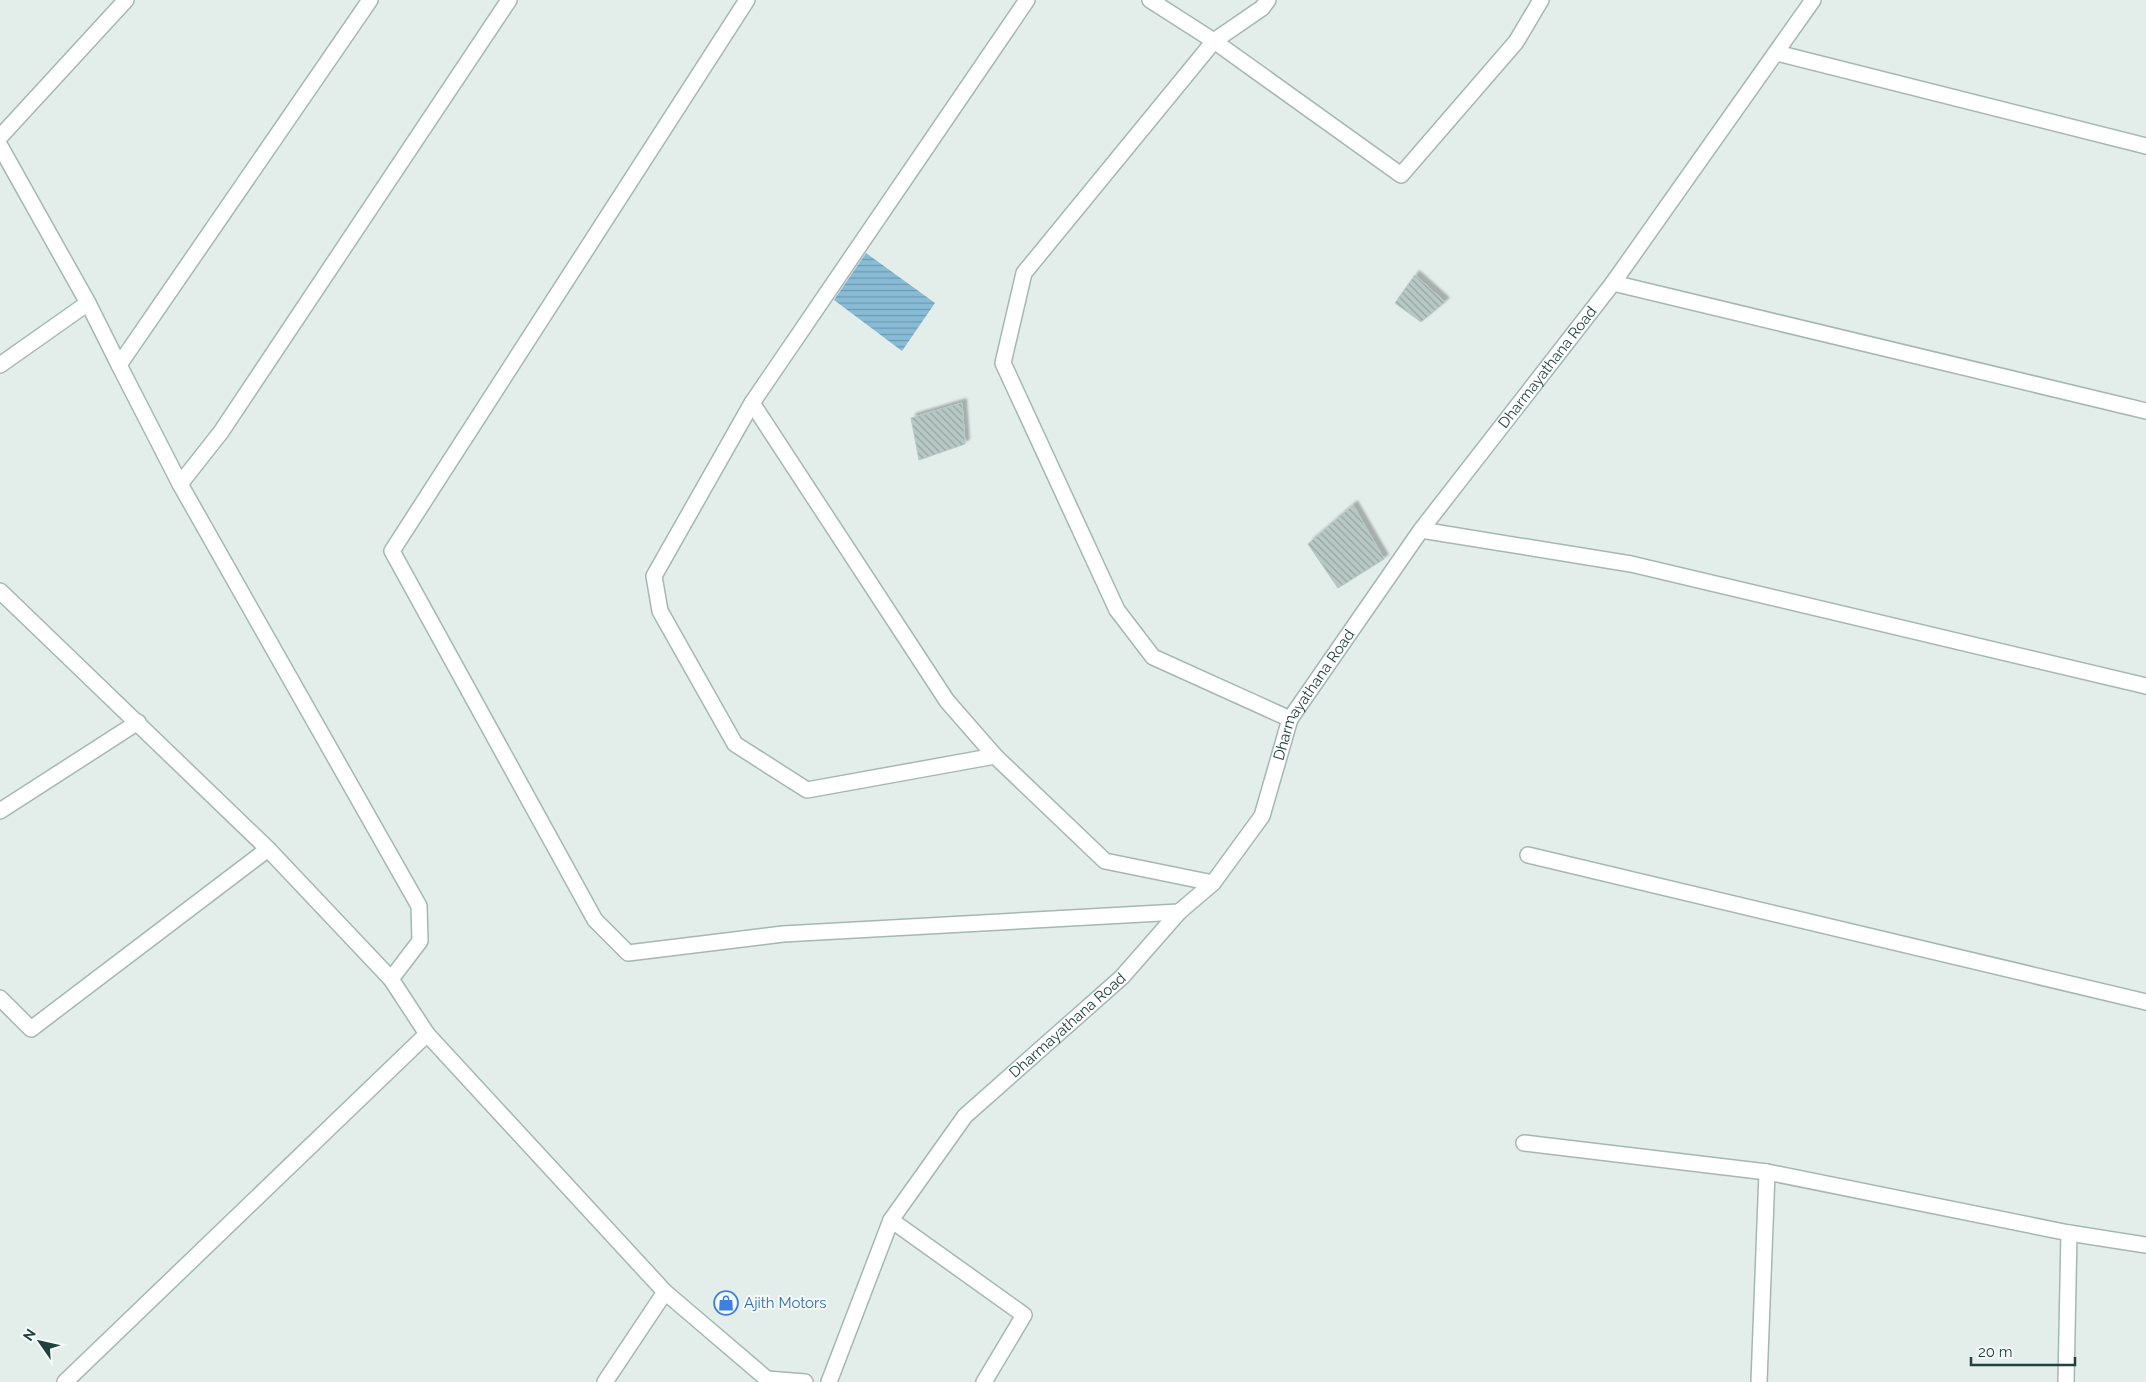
<svg xmlns="http://www.w3.org/2000/svg" width="2146" height="1382" viewBox="0 0 2146 1382" font-family="Raleway,sans-serif">
<style>
.water{fill:url(#water-rules)}
.building{fill:url(#building-back-hatch);stroke:#b5c8c3;filter:url(#shadow)}
.lines{fill:none;stroke-linecap:round;stroke-linejoin:round}
.minor-casing{stroke:#a5b7b4;stroke-width:18}
.minor{stroke:#fff;stroke-width:15}
.labels{text-anchor:middle;dominant-baseline:central;stroke-width:4;stroke-linejoin:round;paint-order:stroke}
.street-label{font-size:15px;fill:#21413e;stroke:#f4faf8}
.shop-label{font-size:15px;fill:#366cbe;stroke:#f4faf8;text-anchor:start}
</style>
<defs>
<pattern id="water-rules" width="6" height="5" patternUnits="userSpaceOnUse" patternTransform="scale(1.25)"><rect width="6" height="5" fill="#88bcd6"/><path d="M0 2.5h6" fill="none" stroke="#6f9aaf"/></pattern>
<pattern id="building-back-hatch" width="6" height="6" patternUnits="userSpaceOnUse" patternTransform="scale(1.25)"><rect width="6" height="6" fill="#b8c9c5"/><path d="M-1 5l2 2M0 0l6 6M5-1l2 2" fill="none" stroke="#95a5a1"/></pattern>
<filter id="shadow"><feDropShadow dx="4.5" dy="-4.5" stdDeviation="1" flood-color="#0004"/></filter>
</defs>
<rect width="100%" height="100%" fill="#e3eeeb"/>
<path class="water" d="M866,253L935,303L902,351L834,300Z"/>
<g class="building">
<path d="M1415,275L1445,302L1421,322L1395,303Z"/>
<path d="M962,403L965,444L919,460L911,418Z"/>
<path d="M1353,505L1384,559L1338,588L1308,544Z"/>
</g>
<g class="lines">
<g class="minor-casing">
<g id="minor">
<path d="M370,0L119,365L180,484L419,906L420,941L391,979"/>
<path d="M747,0L392,551L595,920L628,953L783,934L1179,912"/>
<path d="M1150,0L1214,41L1401,175L1516,42L1541,0"/>
<path d="M1268,0L1262,8L1214,41L1024,273L1003,363L1117,610L1153,657L1290,719"/>
<path d="M1777,53L2146,146"/>
<path d="M0,137L126,0"/>
<path d="M0,146L88,303L119,365"/>
<path d="M1613,283L2146,411"/>
<path d="M0,365L88,303"/>
<path d="M752,403L947,701L995,756L1105,861L1213,883"/>
<path d="M180,484L221,432L509,0"/>
<path d="M1421,530L1631,564L2146,686"/>
<path d="M0,591L268,849L391,979L427,1034L665,1292"/>
<path d="M995,756L807,790L735,744L660,611L654,576L752,403L1027,0"/>
<path d="M0,811L138,722"/>
<path d="M1528,855L2146,1002"/>
<path d="M0,998L31,1029L268,849"/>
<path d="M1524,1143L1767,1172L2069,1233L2146,1245"/>
<path d="M891,1220L1024,1315L984,1382"/>
<path d="M65,1382L427,1034"/>
<path d="M605,1382L665,1292L767,1379L805,1382"/>
<path id="s1" d="M829,1382L891,1220L965,1116L1122,977L1179,912L1213,883L1262,816L1290,719L1421,530L1613,283L1813,0"/>
<path d="M1759,1382L1767,1172"/>
<path d="M2066,1382L2069,1233"/>
</g>
</g>
<use href="#minor" class="minor"/>
</g>
<defs>
<g id="shop-ring" transform="scale(1.25)"><circle r="9.5" fill="#f4faf8" stroke="#3f7fe0" stroke-width="1.5"/><path d="M-5-2.5h2.3a2.7 3.5 0 0 1 5.4 0H5L5.5 6h-11ZM-1.5-2.5h3a1.5 2.3 0 0 0-3 0Z" fill="#3f7fe0"/></g>
</defs>
<g fill-rule="evenodd">
<use href="#shop-ring" x="726" y="1303"/>
</g>
<g class="labels">
<g class="street-label">
<text stroke="none"><textPath href="#s1" startOffset="1262">Dharmayathana Road</textPath></text>
<text stroke="none"><textPath href="#s1" startOffset="858">Dharmayathana Road</textPath></text>
<text stroke="none"><textPath href="#s1" startOffset="438">Dharmayathana Road</textPath></text>
</g>
<g class="shop-label">
<text x="744" y="1303">Ajith Motors</text>
</g>
</g>
<g transform="translate(40 1342) rotate(304)" stroke="#f4faf8" stroke-width="4" paint-order="stroke">
<path d="M0-4L9 19L0 12L-9 19Z" fill="#21413e"/>
<text y="-8" font-size="14" font-weight="bold" text-anchor="middle" fill="#21413e">N</text>
</g>
<path d="M1971 1357v8h104v-8" fill="none" stroke="#21413e" stroke-width="2.5"/>
<text x="1978" y="1357" font-size="15" fill="#21413e" stroke="#f4faf8" stroke-width="4" paint-order="stroke">20 m</text>
</svg>
